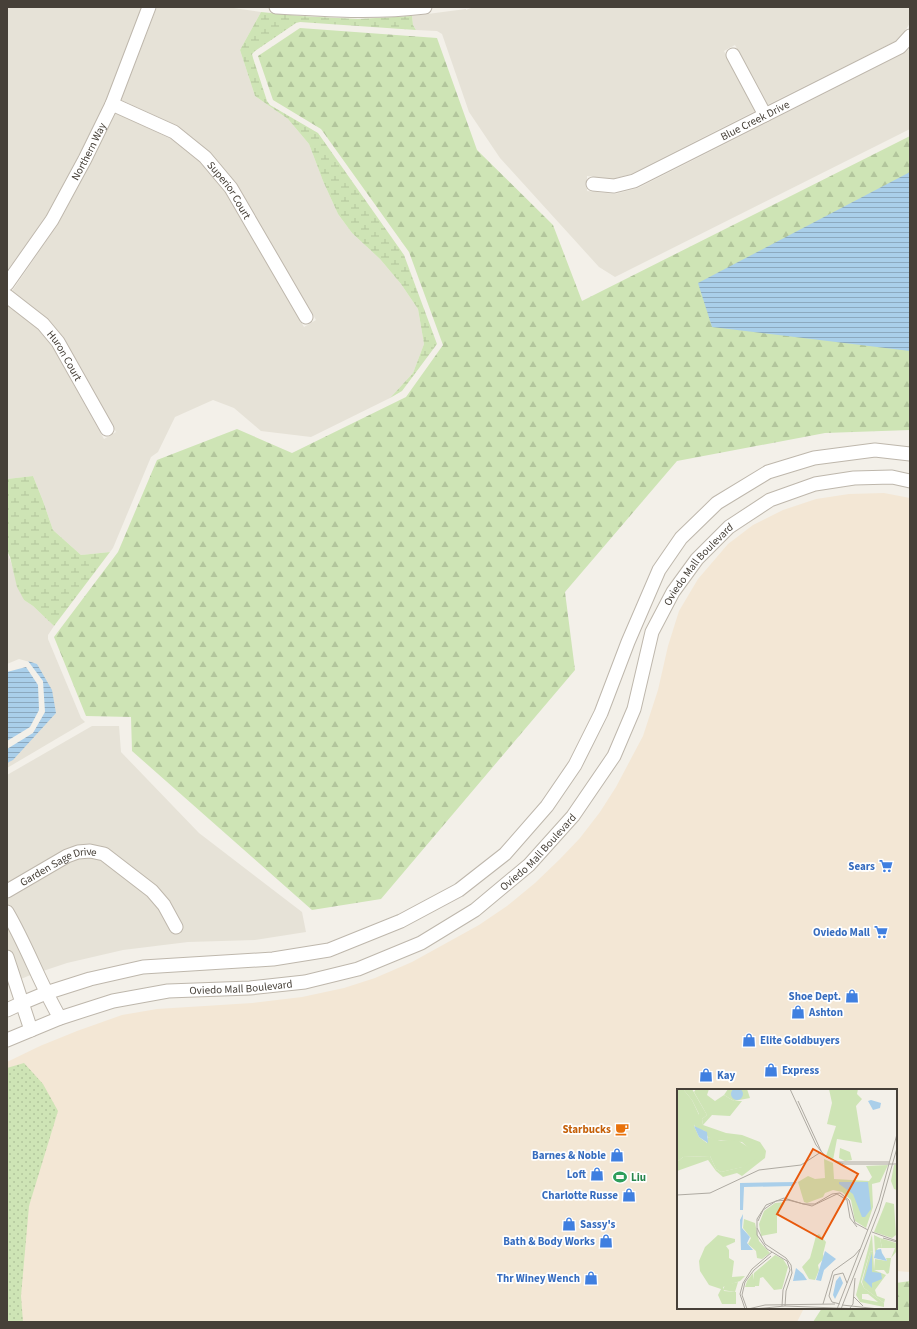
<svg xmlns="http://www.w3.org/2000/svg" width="917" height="1329" viewBox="0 0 917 1329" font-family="'Source Sans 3',sans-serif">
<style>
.residential{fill:#e6e2d7}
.commercial{fill:#f3e7d5}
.grass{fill:url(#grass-dots)}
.forest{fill:url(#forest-firs)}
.wetland{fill:url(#wetland-marsh)}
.water{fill:url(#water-rules)}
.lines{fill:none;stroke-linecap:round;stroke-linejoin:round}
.minor-casing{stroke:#beb7ac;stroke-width:15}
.minor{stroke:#fff;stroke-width:13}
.labels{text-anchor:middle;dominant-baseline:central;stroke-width:3.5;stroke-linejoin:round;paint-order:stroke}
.street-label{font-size:11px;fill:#464038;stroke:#fff}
.shop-label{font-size:11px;font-weight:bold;fill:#366cbe;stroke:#fff;text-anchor:end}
.food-label{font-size:11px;font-weight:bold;fill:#c56008;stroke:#fff;text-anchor:end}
.leisure-label{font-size:11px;font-weight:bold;fill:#27864d;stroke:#fff;text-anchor:start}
.inset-road{fill:none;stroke:#aeaaa2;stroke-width:1}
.view{fill:#e8590c;fill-opacity:0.15;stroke:#e8590c;stroke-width:2}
.inset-edge{fill:none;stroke:#464038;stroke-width:2}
</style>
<defs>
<pattern id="grass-dots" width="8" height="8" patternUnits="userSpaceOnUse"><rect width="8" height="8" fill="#cee4b5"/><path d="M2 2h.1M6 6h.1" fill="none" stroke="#b2c59c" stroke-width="1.8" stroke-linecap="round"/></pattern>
<pattern id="forest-firs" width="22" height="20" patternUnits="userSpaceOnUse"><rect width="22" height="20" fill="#cee4b5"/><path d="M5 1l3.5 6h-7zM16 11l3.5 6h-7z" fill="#b2c59c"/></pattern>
<pattern id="wetland-marsh" width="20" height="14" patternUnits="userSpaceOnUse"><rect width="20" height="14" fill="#cee4b5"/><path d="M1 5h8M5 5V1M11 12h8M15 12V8" fill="none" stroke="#b2c59c"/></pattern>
<pattern id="water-rules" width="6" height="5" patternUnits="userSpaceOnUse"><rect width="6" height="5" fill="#aacfea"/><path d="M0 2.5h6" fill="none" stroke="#8ca9bf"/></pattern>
</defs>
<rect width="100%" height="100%" fill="#f3f0e9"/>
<g class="residential">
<path d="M7,7H142L106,100L79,155L46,216L7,271Z"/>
<path d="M157,7H227L261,12L240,50L255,96L288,119L309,144L323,181L338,214L352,233L380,259L401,284L418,309L424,344L413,373L390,398L311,437L261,431L234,408L213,400L175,417L158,452L151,457L113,548L110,552L81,555L53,530L43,501L33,476L7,479V305L39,329L52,346L104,439L116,432L63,337L47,318L12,291L58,224L91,163L116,113L171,139L200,162L225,192L304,327L316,320L236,184L210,152L176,125L121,100Z"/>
<path d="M525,7H910V23L903,34L896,41L767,105L735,45L724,51L755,111L631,174L613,179L587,176V191L615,194L638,188L903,54L910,48V129L615,277L599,267L500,158L469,112L442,34L437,31L416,30L413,25L412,16L466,9V10L471,8Z"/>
<path d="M7,551L24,600L33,606L54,626L48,635V639L81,718L85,722L7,768V763L13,759L56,712L37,664L19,659L7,664Z"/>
<path d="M92,726H119L121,752L199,833L302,912L306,932L255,940L188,942L123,950L67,963L28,976L7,985V775Z"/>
</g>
<path class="commercial" d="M884,493L910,498V1272L896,1271V1090H678V1308H804L797,1322H7V1062L40,1046L77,1031L122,1015L157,1009L252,1003L302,997L344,988L375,978L412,962L479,925L507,906L535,883L560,859L580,838L600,812L616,787L643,736L658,690L668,646L679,611L698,579L728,544L753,525L783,510L816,499L849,494Z"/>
<path class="grass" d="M24,1063L43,1084L58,1111L29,1206L21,1296L23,1322H7V1068Z"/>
<g class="forest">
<path d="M300,28L437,38L477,150L553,225L582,301L910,136V430L825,433L677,461L565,592L575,670L381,899L312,910L132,751L131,717L86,716L54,637L118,552L157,460L237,429L292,453L406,397L443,345L409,252L321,129L273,100L258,56Z"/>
<path d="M910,1281V1322H813L822,1308H896V1283Z"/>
</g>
<g class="wetland">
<path d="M261,12L300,16L358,19L412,16L413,25L416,30L300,22L296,23L255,51L252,54L253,58L267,101L270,105L318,133L404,255L437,344L402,391L390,398L413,373L424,344L418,309L401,284L380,259L352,233L338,214L323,181L309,144L288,119L255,96L240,50Z"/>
<path d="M33,476L43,501L53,530L81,555L110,552L54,626L33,606L24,600L17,587L10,557L7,551V479Z"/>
</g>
<g class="water">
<path d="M910,172V351L712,327L698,283Z"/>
<path d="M28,661L37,664L52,690L56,713L13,760L7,763V749L33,733L45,712L43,681Z"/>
<path d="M26,667L38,685L39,710L30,727L7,741V672Z"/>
</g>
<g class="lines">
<g class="minor-casing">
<g id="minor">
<path d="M276,7C326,10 375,13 425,7"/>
<path d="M733,55L765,115"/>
<path id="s1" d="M112,104L174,132L205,157L231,188L306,317"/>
<path id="s2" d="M593,184L614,186L634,181L900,47L910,36"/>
<path id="s3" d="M7,284L52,220L85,159L112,104L149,7"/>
<path id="s4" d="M7,296L43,324L58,342L107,429"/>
<path id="s5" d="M7,891L67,856L78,852L90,851L104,854L152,891L164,905L176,927"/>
<path d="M7,912C27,946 40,984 60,1018"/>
<path d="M7,957L31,1030"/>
<path d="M7,1010L22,1003L46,993L90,979L143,967L273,959L329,950L401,921L459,890L505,854L547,806L575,765L601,713L628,642L659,570L681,538L717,503L768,472L814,458L875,450L910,454"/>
<path id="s6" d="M7,1040L60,1018L113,1001L168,991L250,988L305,982L358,969L421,943L475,910L529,865L573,816L614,756L634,709L652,632L673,592L697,559L729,527L770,500L815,484L854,478L892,477L910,481"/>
</g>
</g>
<use href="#minor" class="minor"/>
</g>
<defs>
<g id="supermarket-bare" transform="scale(1.08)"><path d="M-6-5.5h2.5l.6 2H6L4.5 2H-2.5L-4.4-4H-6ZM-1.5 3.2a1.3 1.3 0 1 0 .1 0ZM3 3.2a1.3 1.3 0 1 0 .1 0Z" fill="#3f7fe0" stroke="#fff" stroke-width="2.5" paint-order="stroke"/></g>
<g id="shop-bare" transform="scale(1.08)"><path d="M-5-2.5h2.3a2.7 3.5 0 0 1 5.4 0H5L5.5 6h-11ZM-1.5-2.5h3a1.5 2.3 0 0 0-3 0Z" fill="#3f7fe0" stroke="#fff" stroke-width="2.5" paint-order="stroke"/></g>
<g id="cafe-bare" transform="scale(1.08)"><path d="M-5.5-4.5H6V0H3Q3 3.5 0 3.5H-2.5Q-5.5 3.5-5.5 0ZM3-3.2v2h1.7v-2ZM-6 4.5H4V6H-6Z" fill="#e8710a" stroke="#fff" stroke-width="2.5" paint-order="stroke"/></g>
<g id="stadium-bare" transform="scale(1.08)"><path d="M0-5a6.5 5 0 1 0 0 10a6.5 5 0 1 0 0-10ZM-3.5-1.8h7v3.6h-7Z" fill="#2e9e5b" stroke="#fff" stroke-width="2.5" paint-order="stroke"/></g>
</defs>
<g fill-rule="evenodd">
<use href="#supermarket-bare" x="886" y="866"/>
<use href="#supermarket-bare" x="881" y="932"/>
<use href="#shop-bare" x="852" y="996"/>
<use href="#shop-bare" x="798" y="1012"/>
<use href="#shop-bare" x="749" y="1040"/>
<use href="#shop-bare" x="771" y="1070"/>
<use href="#shop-bare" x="706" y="1075"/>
<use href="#cafe-bare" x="622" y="1129"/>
<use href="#shop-bare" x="617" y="1155"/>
<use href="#shop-bare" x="597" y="1174"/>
<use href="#stadium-bare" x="620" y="1177"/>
<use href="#shop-bare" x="629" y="1195"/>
<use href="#shop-bare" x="569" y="1224"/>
<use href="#shop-bare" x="606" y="1241"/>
<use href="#shop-bare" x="591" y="1278"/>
</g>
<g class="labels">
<g class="street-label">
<text stroke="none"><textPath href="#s2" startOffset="177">Blue Creek Drive</textPath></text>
<text stroke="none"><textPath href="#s3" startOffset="156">Northern Way</textPath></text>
<text stroke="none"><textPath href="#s1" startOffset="149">Superior Court</textPath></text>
<text stroke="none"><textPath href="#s4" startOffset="84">Huron Court</textPath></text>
<text stroke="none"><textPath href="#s6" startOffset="914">Oviedo Mall Boulevard</textPath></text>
<text stroke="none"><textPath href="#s6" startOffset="578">Oviedo Mall Boulevard</textPath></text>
<text stroke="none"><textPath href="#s5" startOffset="58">Garden Sage Drive</textPath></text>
<text stroke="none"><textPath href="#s6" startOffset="242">Oviedo Mall Boulevard</textPath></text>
</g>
<g class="shop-label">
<text x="875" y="866">Sears</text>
<text x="870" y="932">Oviedo Mall</text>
<text x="841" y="996">Shoe Dept.</text>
<text x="809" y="1012" text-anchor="start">Ashton</text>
<text x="760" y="1040" text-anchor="start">Elite Goldbuyers</text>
<text x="782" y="1070" text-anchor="start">Express</text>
<text x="717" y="1075" text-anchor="start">Kay</text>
<text x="606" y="1155">Barnes &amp; Noble</text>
<text x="586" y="1174">Loft</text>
<text x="618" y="1195">Charlotte Russe</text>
<text x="580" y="1224" text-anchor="start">Sassy's</text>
<text x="595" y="1241">Bath &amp; Body Works</text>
<text x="580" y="1278">Thr Winey Wench</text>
</g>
<g class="food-label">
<text x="611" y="1129">Starbucks</text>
</g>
<g class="leisure-label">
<text x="631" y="1177">Liu</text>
</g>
</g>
<g transform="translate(677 1089)">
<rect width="220" height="220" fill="#f3f0e9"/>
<path d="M6,0H15L30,26L25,30L26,36L49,44L65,46L83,53L89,62L88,69L65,87L60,84L46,88L39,82L31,71L0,82V73L6,68L33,67L39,80L44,83L65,78L77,64L65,53L37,51L31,48L28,42L20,40L17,36L22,25L15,11ZM108,113L100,127V144L84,147L82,135L87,122L98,114ZM195,145L196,162L193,163L184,193L187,199L207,214V218L183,213L179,206ZM185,205H191L201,213L185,210ZM203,149L219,154V163L214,169L218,159H205Z" fill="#cee4b5" fill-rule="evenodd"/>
<path d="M0,0H6L15,11L24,30V37L18,35L17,37L22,48L30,54L31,48L44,52L60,51L76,61L80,69L66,78L44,83L39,80L33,67L6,68L0,73ZM19,0H32L30,6L38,12L47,6L57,12H65L53,27L35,26L26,36L25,30L30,26L17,3ZM147,70L156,74L157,90L192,92L195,88L189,77L211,76L203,93L195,95L196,118L189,139L178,132L174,111L165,103L156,101L148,104L146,108L130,114L127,113L121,93L131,87L138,90L148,89ZM217,76H220V101L217,100L214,92ZM209,113L217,115L219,146L215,149L197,143ZM67,130L78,134L82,152L93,164L85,170L80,169L79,162L71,155L74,149L66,139ZM142,145L149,153L146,165L147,169L141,176L142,181L138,191L132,190L125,178L133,169L139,147ZM41,146L58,150V153L49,157L52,161V169L57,172L55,188L68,187L63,192L46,198L47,202L59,203V215H45L41,206L44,200L32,196L23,182L22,172L28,158ZM197,146L203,149L205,159H201L198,164ZM98,166L106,170L111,178L105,200L97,201L86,188L83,189L82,197H77V184ZM209,169H214L212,184L210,185L207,181H197L198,170L210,172Z" fill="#cee4b5"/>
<path d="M152,0H181L180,5L185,10L179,17L185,54L160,50L156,71L149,67L159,37L150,35L155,14ZM163,59L173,63L175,71L168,72L162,69ZM76,184L78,198H68L70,192ZM61,193L58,203L46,201L48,196Z" fill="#cee4b5"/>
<path d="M51,0H70L73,9L57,12L47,6ZM196,162L197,181L209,186L198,201L200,207L208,210L207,214L187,199L185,193L193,163Z" fill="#cee4b5"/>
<path d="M54 5a6 6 0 1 1 12 0a6 6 0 1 1-12 0ZM194,11L204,14L203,19L196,21L191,12ZM17,37L30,43L31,54L22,48ZM120,93L116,97L67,98L66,121H63V94ZM162,93H191L194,120L188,128H185L176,105L162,95ZM66,125L65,139L73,148L70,154L76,161H64L63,131ZM204,160L205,164L210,172L197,169L199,161ZM148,162L159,170L147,181L144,192L139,191ZM195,164V183L204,184L205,190L195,194V199L187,191ZM119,179L126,185L130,191L116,192ZM163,187L166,194L158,210L156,206L159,192Z" fill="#aacfea"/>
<path class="inset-road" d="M113,0L139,56L149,68L167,75H220M121,12L144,62M160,73H212M0,106L33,104L82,81L124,76L144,63M81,132L86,121L99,112L111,111L135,117L160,105L170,111L173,129L180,138M80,139L88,155L109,169L114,176L115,184L109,202L108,217M195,143L220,152M206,149L220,153M177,208L186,217M146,215L156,182L177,167L183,160M163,215L155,213L152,207L157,186L166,184L170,194M165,216L202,220M105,217L106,201L113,181L110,172L90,160L80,146V130L89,116L107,109L126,115H138L155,105L163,104L172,111L178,134L191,141M173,219L176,215L178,189M68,220L63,205L66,194L75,180L95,163M70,220L65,206L68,193L77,181L94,167M71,220L88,216L158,215M77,220L108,217L185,220M160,220L202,112L220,45M164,220L202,122L220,59"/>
<path class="view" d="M136,60L181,85L145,150L100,125Z"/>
<rect width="220" height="220" class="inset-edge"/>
</g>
<rect width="917" height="1329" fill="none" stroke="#464038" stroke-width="16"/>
</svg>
